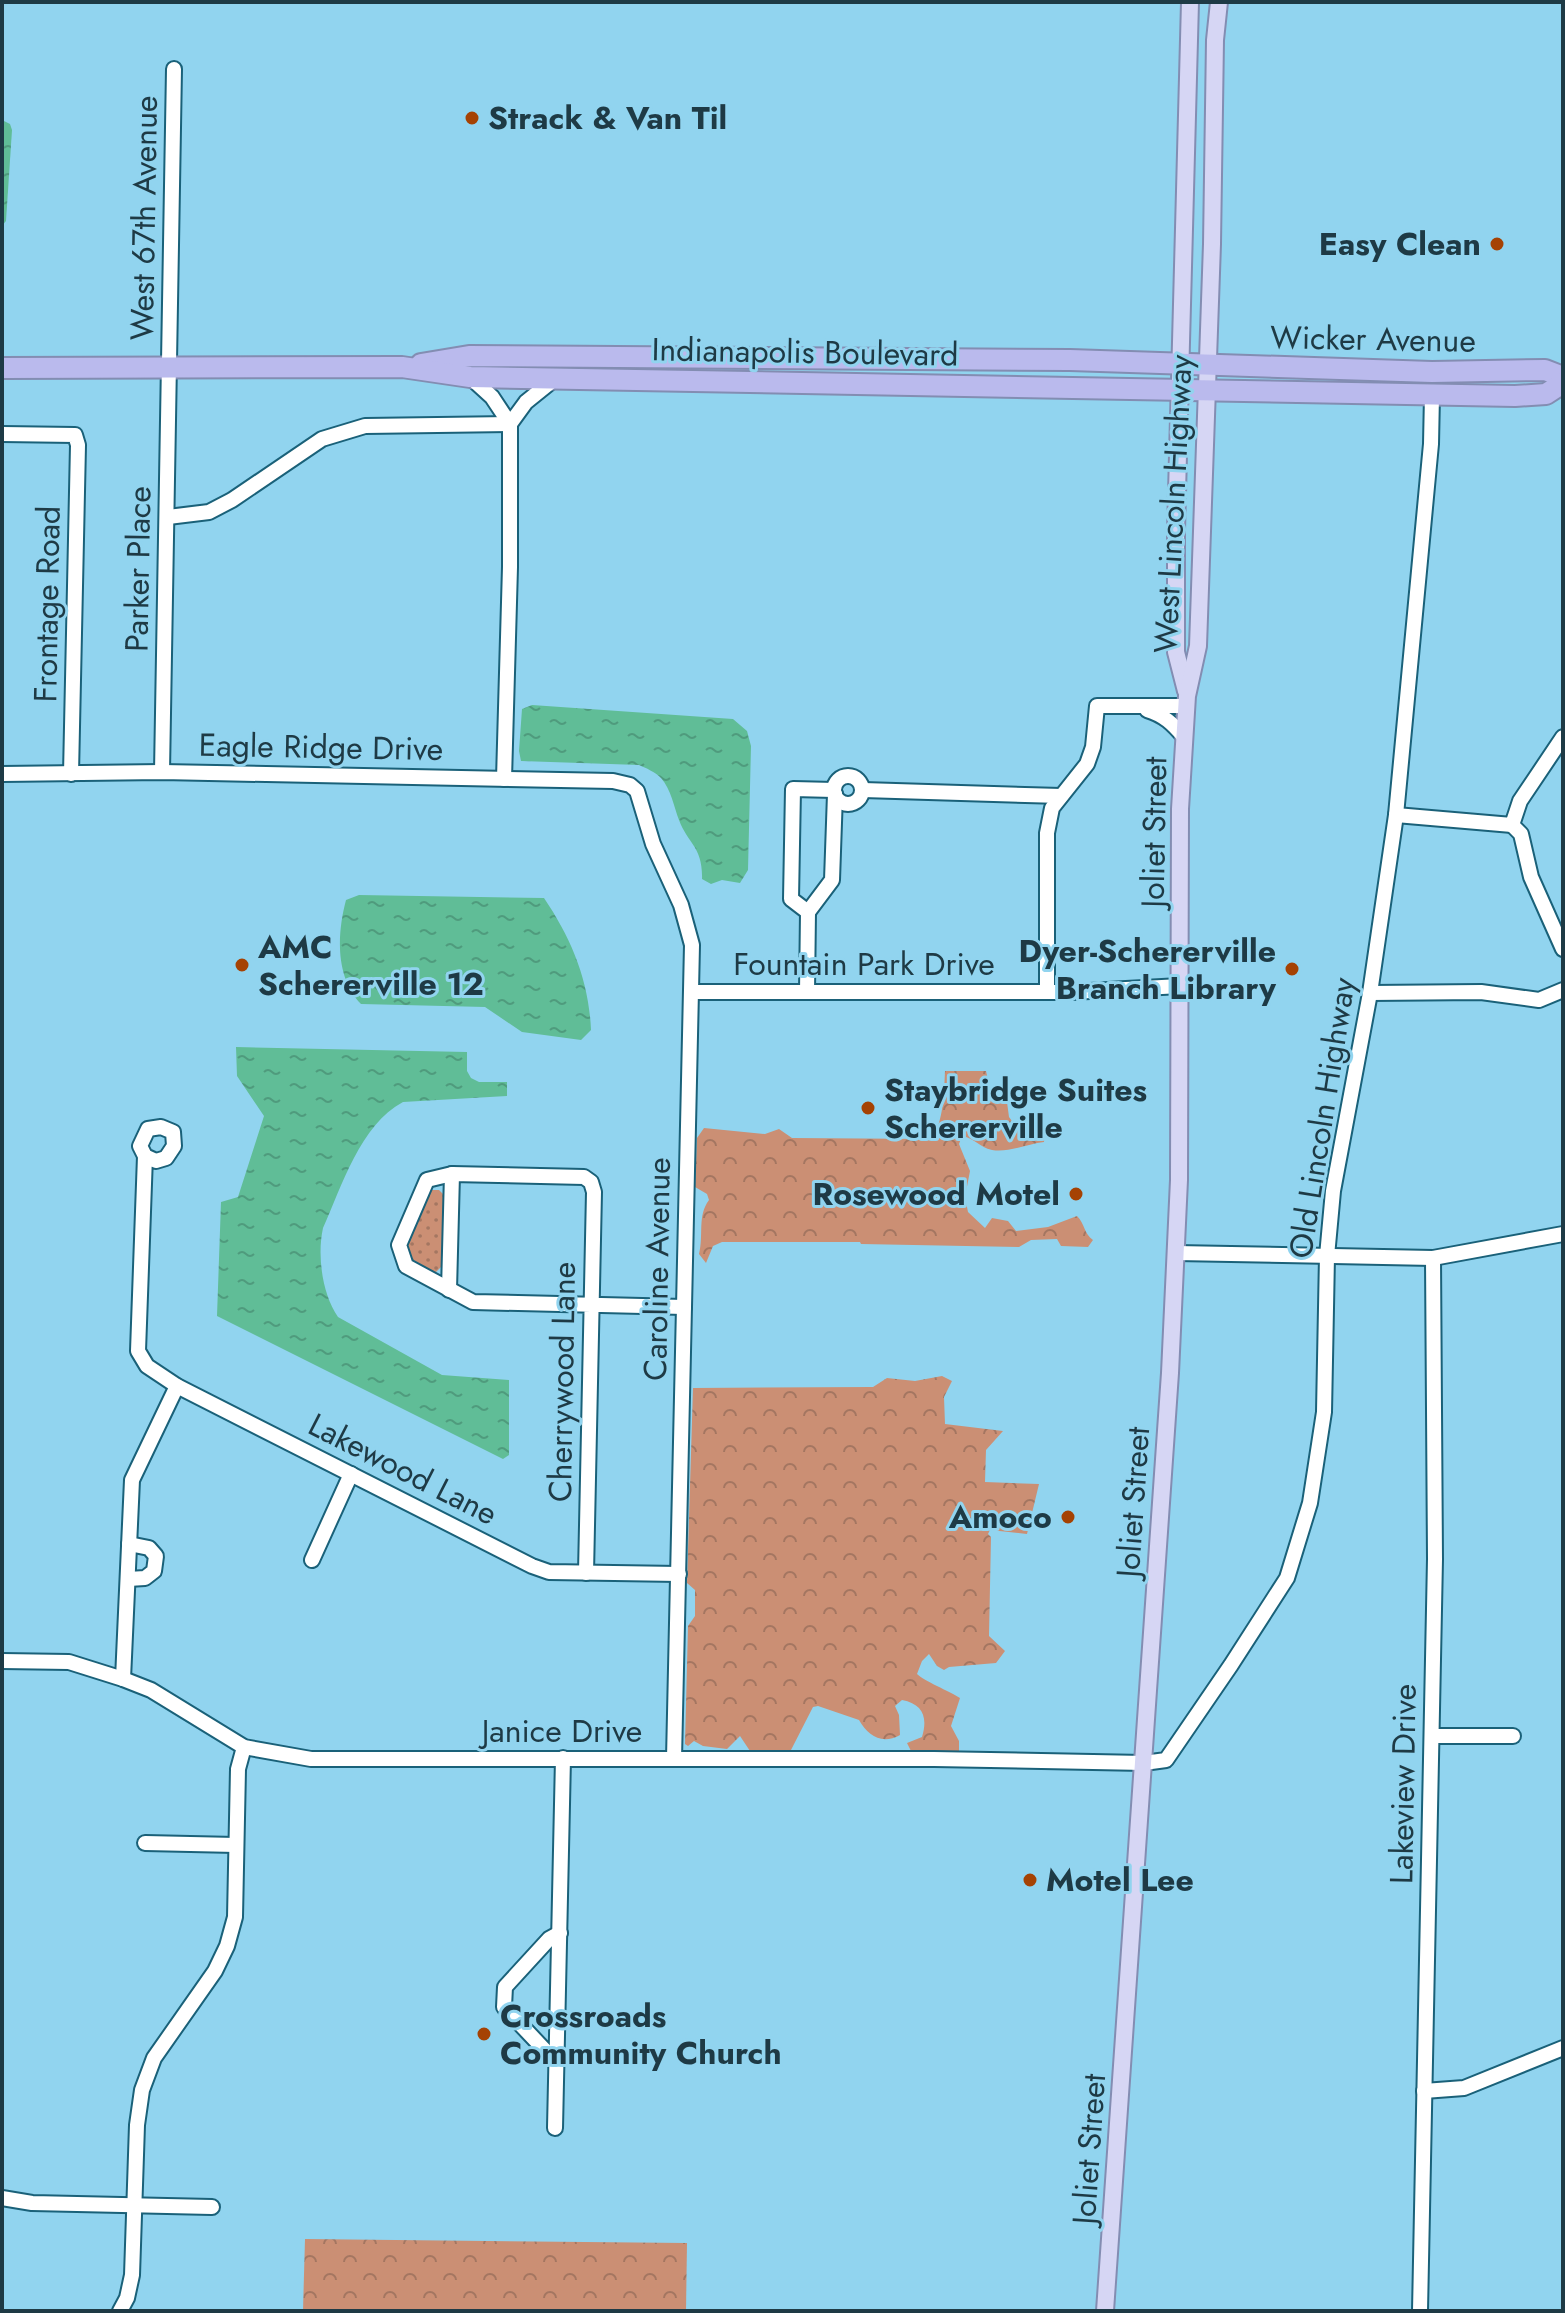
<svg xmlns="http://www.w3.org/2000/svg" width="1565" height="2313" viewBox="0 0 1565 2313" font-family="Jost,sans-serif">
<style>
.grass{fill:url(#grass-dots)}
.forest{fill:url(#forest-crowns)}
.water{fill:url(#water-ripples)}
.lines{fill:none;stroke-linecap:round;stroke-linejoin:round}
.minor-casing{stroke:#1a6179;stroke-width:18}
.major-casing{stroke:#838db2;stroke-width:20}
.highway-casing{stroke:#838db2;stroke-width:24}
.minor{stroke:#fff;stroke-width:14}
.major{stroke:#d6d6f4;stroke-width:16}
.highway{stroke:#babaed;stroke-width:20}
.poi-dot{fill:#a54203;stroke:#91d4ef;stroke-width:3}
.labels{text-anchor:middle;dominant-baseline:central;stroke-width:6;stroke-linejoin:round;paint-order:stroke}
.poi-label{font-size:32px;font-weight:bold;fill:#1e3a45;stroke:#91d4ef;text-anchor:start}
.street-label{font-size:32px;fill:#1e3a45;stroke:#91d4ef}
</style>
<defs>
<pattern id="grass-dots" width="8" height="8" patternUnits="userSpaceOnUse" patternTransform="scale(2)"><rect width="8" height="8" fill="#cb8f74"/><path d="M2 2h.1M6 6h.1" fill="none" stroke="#a47661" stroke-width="1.8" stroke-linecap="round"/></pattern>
<pattern id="forest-crowns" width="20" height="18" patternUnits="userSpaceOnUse" patternTransform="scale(2)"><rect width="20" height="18" fill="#cb8f74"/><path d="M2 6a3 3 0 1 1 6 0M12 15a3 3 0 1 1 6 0" fill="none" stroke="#a47661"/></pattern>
<pattern id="water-ripples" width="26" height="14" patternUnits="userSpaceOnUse" patternTransform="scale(2)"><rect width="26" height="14" fill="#60bd97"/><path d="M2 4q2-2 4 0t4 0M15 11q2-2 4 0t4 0" fill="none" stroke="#4f9b7d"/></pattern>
</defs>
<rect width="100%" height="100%" fill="#91d4ef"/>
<path class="grass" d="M432,1190H439L444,1195L442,1266L435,1273L410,1258L405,1248L411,1230Z"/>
<g class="forest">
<path d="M945,1071H986L991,1093L1007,1102L1009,1117L1017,1128L1045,1132L1044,1142C1027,1144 1008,1153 992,1150C979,1147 976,1139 962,1136L959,1144L970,1171L965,1197L968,1212L985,1228L992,1218L1008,1221L1016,1231L1048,1227L1077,1216C1085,1224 1084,1234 1093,1240L1088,1247L1061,1246L1057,1239L1031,1240L1019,1247L861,1244L860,1242H722L713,1246L706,1263L699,1254C704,1235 697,1216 709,1200L707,1194L695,1187L697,1138L704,1128L765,1134L779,1129L792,1138L931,1139C944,1122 944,1092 945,1071Z"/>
<path d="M942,1376L952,1381L944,1397L945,1424L1003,1431L986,1450L985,1482L1039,1484L1027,1534L990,1530L988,1534L991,1537L989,1636L1005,1651L996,1663L949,1667L944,1670L937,1666L929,1654L922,1661L917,1674C924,1681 949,1691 960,1698L951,1726L959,1741V1752L911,1751L907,1743L922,1737C928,1717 923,1704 902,1700L895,1706L899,1715L900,1735C882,1745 868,1736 859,1720L818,1706L813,1707L791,1750L750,1751L740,1736L727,1749L703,1746L694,1741L688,1746L685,1744L688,1626L695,1616V1590L687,1583L693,1388L873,1387L887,1378L915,1381Z"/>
<path d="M305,2239L687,2243L686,2311H303Z"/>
</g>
<g class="water">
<path d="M2,120L10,124L12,130L6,221L2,226Z"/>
<path d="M532,705L733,719L747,731L751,746L748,870L740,883L722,880L711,884L702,879C703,847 688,844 679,820C674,807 671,789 661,778C655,772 646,768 639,765L521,761L519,751L522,709Z"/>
<path d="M359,895L544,898C571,938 589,980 591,1030L581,1040L522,1032L485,1007L361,1004C335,977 337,934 346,900Z"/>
<path d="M236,1047L467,1052V1071L471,1078L479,1082H507V1096L403,1102C360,1125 342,1186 323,1228C317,1255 322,1294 338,1317L442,1375L509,1380V1455L503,1459L217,1316L221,1202L238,1197L264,1116L237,1076Z"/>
</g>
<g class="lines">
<g class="minor-casing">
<g id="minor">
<path d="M470,377L492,397L510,424V567L504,779"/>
<path d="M510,424L526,402L557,377"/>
<path d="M2,434L75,435L78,445L71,774"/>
<path d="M168,517L209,512L232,500L322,439L365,426L510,424"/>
<path d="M1147,710C1164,715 1173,724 1184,737"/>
<path d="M1563,737L1520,801L1512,825L1521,834L1531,877L1563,949"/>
<path d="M162,772L174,69"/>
<path d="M2,774L162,772L613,781L630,785L637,791L653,844L681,905L692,945L674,1759"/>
<circle cx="848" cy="790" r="14"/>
<path d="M863,790L1061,796"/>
<path d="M1396,815L1512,825"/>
<path d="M808,912L832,880L835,794"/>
<path d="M692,992H1072L1180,986"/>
<path d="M807,992L808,912L791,899L793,789L834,790"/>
<path d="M1047,992V833L1052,808L1087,764L1093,747L1097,706H1186"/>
<path d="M1370,993L1481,992L1539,1000L1563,990"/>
<path d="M145,1156L156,1161L166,1158L174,1146L173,1132L161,1127L148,1129L140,1146L145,1156L138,1351L147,1366L177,1386L532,1566L549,1572L679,1574"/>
<path d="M1176,1253L1433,1258L1563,1234"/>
<path d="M449,1290L452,1174"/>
<path d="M312,1560L351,1474"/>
<path d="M586,1573L594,1192L591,1182L584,1177L452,1174L427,1180L399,1245L406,1266L473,1302L684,1307"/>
<path d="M128,1579L145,1578L154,1571L156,1556L149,1548L129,1544"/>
<path d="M2,1661L69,1662L123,1679L151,1690L244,1747L311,1759H934L1144,1763L1166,1760L1231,1665L1287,1578L1310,1503L1324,1412L1327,1256L1333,1191L1370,993L1396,815L1431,444L1432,395"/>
<path d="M123,1679L132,1480L177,1386"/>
<path d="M1432,1736H1513"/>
<path d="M145,1843L236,1845"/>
<path d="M557,2063L504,2007L505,1987L549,1939L560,1933"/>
<path d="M1424,2091L1464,2088L1563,2048"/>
<path d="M555,2128L563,1758"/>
<path d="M2,2198L32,2203L212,2207"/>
<path d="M120,2311L127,2298L132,2275L137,2125L142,2090L154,2058L215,1971L227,1946L235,1917L238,1769L244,1747"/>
<path d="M1420,2311L1435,1559L1433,1258"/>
</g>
</g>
<g class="major-casing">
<g id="major">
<path d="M1186,691L1176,652V531L1190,2"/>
<path d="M1105,2311L1170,1373L1179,1180L1180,809L1187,696L1198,646L1212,244L1215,40L1219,2"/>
</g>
</g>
<g class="highway-casing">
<g id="highway">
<path d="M421,364L469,356L1070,360L1432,372L1545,370L1563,377"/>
<path d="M2,368L402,367L470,377L1515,396L1546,394L1563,383"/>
</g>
</g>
<use href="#minor" class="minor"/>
<use href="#major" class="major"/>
<use href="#highway" class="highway"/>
</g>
<g class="poi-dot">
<circle cx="472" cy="118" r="8"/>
<circle cx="1497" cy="244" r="8"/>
<circle cx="242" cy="965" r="8"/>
<circle cx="1292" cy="969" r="8"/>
<circle cx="868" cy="1108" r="8"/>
<circle cx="1076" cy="1194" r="8"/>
<circle cx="1068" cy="1517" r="8"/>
<circle cx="1030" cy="1880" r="8"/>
<circle cx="484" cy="2034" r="8"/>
</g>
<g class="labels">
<g class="poi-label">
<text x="488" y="118">Strack &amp; Van Til</text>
<text x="1481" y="244" text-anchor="end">Easy Clean</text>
<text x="258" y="947">AMC<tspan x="258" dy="37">Schererville 12</tspan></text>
<text x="1276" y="951" text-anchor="end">Dyer-Schererville<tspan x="1276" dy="37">Branch Library</tspan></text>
<text x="884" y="1090">Staybridge Suites<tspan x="884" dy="37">Schererville</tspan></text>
<text x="1060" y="1194" text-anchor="end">Rosewood Motel</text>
<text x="1052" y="1517" text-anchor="end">Amoco</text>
<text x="1046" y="1880">Motel Lee</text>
<text x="500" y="2016">Crossroads<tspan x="500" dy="37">Community Church</tspan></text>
</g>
<g class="street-label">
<text transform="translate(144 218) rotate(-89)">West 67th Avenue</text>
<text transform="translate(1373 339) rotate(1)">Wicker Avenue</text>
<text transform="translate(805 352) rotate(1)">Indianapolis Boulevard</text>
<text transform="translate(1173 504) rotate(-87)">West Lincoln Highway</text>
<text transform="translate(138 569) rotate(-89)">Parker Place</text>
<text transform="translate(47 604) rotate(-89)">Frontage Road</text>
<text transform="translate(321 747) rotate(1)">Eagle Ridge Drive</text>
<text transform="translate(1154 832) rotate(-89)">Joliet Street</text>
<text x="864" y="964">Fountain Park Drive</text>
<text transform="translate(1322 1118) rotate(-81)">Old Lincoln Highway</text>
<text transform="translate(657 1269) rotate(-89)">Caroline Avenue</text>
<text transform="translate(562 1382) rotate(-89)">Cherrywood Lane</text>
<text transform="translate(403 1469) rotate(27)">Lakewood Lane</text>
<text transform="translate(1133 1502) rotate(-86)">Joliet Street</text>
<text x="562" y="1731">Janice Drive</text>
<text transform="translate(1403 1784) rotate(-89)">Lakeview Drive</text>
<text transform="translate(1089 2149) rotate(-86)">Joliet Street</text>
</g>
</g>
<rect width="1565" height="2313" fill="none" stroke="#1e3a45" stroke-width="8"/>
</svg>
